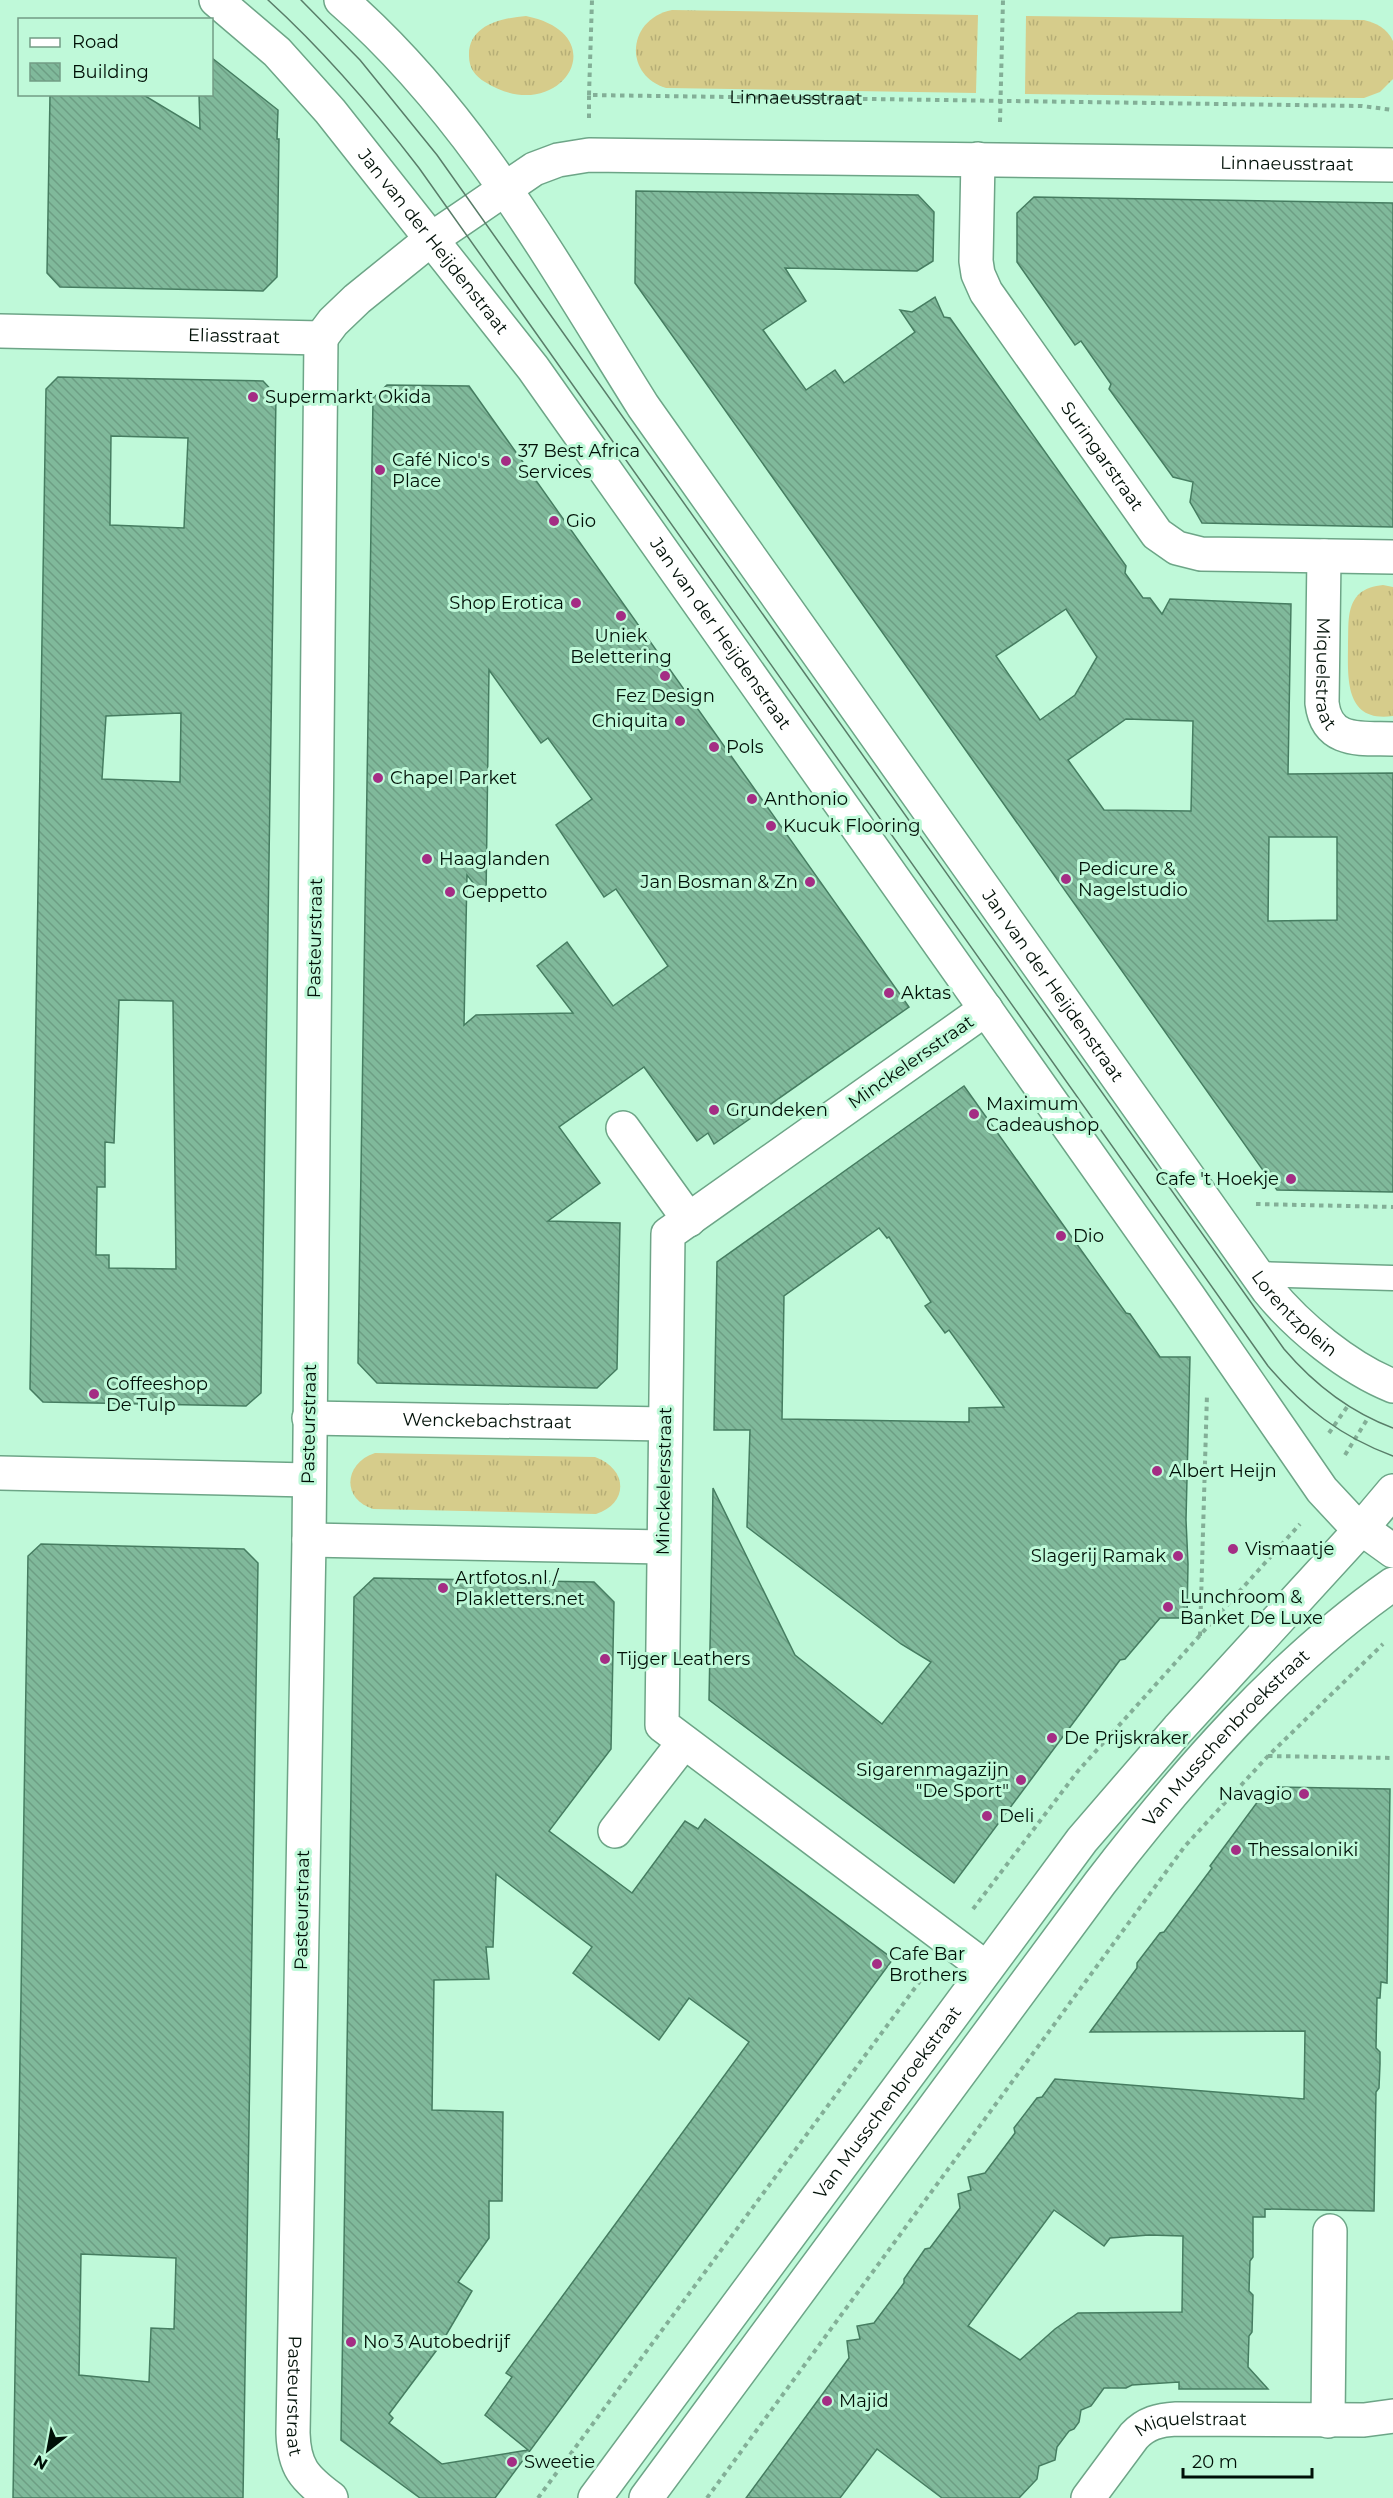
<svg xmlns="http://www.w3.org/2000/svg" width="1393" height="2498" viewBox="0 0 1393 2498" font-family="Montserrat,sans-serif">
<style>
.grass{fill:url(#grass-tufts)}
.building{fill:url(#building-back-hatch);stroke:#467d61;stroke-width:1.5;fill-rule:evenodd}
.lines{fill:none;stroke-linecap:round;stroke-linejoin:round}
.service-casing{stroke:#6da587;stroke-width:27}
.minor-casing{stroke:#6da587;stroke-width:36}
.tertiary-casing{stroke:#6da587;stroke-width:36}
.path{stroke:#83af97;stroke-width:4;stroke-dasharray:4.5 4.5;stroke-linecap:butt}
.service{stroke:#fff;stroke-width:24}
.minor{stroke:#fff;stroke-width:33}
.tertiary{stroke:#fff;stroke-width:33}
.tram{stroke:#597d69;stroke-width:1.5}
.poi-dot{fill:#a42d84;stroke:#bff9d9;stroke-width:2}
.labels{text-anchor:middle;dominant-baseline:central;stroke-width:6;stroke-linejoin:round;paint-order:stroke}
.street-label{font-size:18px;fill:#001007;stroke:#bff9d9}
.poi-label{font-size:18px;fill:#001007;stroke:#bff9d9;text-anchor:start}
</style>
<defs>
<pattern id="grass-tufts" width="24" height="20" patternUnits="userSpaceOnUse" patternTransform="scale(1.5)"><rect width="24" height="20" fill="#d6cc8b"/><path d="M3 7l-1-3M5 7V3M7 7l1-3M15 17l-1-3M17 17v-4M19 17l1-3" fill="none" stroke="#b6ae76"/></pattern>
<pattern id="building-back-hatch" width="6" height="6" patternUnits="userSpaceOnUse" patternTransform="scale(1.5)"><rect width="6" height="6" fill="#80b99b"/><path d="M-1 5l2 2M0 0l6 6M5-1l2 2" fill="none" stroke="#6d9e84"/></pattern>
</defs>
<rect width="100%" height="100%" fill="#bff9d9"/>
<g class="grass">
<path d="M672,10L978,15L976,93L666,88C623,75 627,19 672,10Z"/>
<path d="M526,16C619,35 559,129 485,82C475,76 469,68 469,56C468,25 502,18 526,16Z"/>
<path d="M1026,16L1364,20C1376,23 1387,28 1393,41V79L1380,92L1364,98L1025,94Z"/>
<path d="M1383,585L1393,587V716C1344,723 1348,677 1348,644C1349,628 1346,608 1358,595C1365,588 1374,586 1383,585Z"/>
<path d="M375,1453L595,1457C628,1469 629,1503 596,1514L373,1509C341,1499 344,1463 375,1453Z"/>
</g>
<g class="building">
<path d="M212,58L278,110L277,139H279L277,277L263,291L60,287L47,273L50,94H142L200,129L199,94H212Z"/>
<path d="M636,191L918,195L934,212L933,261L917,271L785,268L806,301L763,330L806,390L835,370L844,383L915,332L900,310L912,312L935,297L944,317L950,318L1126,566L1125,573L1143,598H1150L1162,614L1170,599L1291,604L1288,774L1393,773V1192L1277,1190L635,283ZM1066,609L1097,657L1075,695L1040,720L996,656ZM1126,719L1193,721L1191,811L1104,810L1068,760ZM1269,837H1337V920L1268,921Z"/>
<path d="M1034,197L1393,203V527L1202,523L1190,502L1193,482L1173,477L1109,389L1111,384L1081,341L1075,345L1017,262V213Z"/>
<path d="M58,377L263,381L276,395L261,1393L246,1406L43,1402L30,1389L46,389ZM111,436L188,438L184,528L110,525ZM181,713L180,782L102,779L106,716ZM119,1000L173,1001L176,1269L109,1268V1255H96L97,1187H105V1142L114,1143Z"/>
<path d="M387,385L469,386L909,1007L714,1144L708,1133L697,1141L644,1067L559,1127L600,1183L548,1221L620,1223L617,1369L597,1388L377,1383L358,1363L373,398ZM489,670L541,743L548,738L592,799L556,825L604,897L616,889L668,966L613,1006L567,942L537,966L573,1013L476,1015L464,1025L467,875L486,899Z"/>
<path d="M964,1086L1126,1313L1130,1314L1160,1357H1190L1186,1520L1188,1564L1187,1618H1160L1125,1659L1120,1660L954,1883L709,1700L713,1488L795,1655L882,1724L931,1662L901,1644L747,1527L750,1430H714L717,1262ZM879,1228L887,1238L889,1237L931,1302L925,1306L945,1333L949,1330L1004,1407L969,1408V1422L782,1419L784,1296Z"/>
<path d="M41,1544L244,1549L258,1563L243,2498H13L28,1556ZM81,2254L176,2258L174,2329L151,2328L149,2382L79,2375Z"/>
<path d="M374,1578L594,1582L614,1602L611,1749L549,1831L632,1893L685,1821L698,1829L705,1819L893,1959L495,2498H420L341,2440L354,1597ZM496,1874L592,1947L573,1973L659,2040L689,1998L749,2042L506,2373L512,2377L485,2415L528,2450L442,2464L389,2423L393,2418L389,2414L439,2347L472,2291L458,2282L489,2238V2201H502L503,2112L432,2110L434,1980L489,1979L486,1947H493Z"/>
<path d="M1276,1787L1390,1789L1389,1860L1387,1983L1381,1982L1380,1998H1377L1376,2048L1380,2052V2064L1379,2088L1376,2092L1374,2211L1265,2209V2217H1253V2257L1250,2261L1249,2291L1253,2295L1252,2332L1249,2336L1248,2367L1268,2389H1179V2382L1132,2385L1126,2388H1104L1091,2406L1081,2410L1079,2422L1074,2429L1069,2431L1057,2447L1055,2460L1039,2466L1037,2479L1019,2498H942L877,2449L840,2498H746L849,2358L847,2341L860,2339L857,2326L874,2323L904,2283V2279L925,2249L930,2248L960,2208L958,2194L971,2190L968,2177L985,2173L1015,2133L1014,2128L1037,2098L1042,2097L1055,2079L1304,2099L1305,2031L1090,2032L1137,1968V1963L1160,1933L1164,1932L1212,1868L1210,1866L1264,1793ZM1054,2210L1104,2246L1110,2238L1149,2235L1183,2236L1182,2312L1078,2313L1055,2329L1020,2360L968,2326Z"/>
</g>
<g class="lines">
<g class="service-casing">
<path id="service" d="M1256,1274L1393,1278"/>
</g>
<g class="minor-casing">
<g id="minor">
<path id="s2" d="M978,159L976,261L978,274L986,292L1157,534L1177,548L1201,554L1393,557"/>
<path id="s3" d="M0,331L321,338"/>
<path id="s4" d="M321,338L309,1540L293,2433C294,2467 304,2478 331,2498"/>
<path id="s5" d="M321,338L333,322L357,299L430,240L464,217L534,169L558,160L589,155L1393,165"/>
<path id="s6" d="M1324,556L1322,703C1327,744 1361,738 1393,739"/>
<path d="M986,1009L668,1234L662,1725L986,1968"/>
<path d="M623,1128L689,1220"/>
<path id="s7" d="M309,1418L665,1424"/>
<path d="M0,1473L308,1480"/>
<path d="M309,1540L663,1547"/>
<path d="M615,1831L684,1742"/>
<path d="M1328,2421L1330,2231"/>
<path id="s8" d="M1088,2498L1134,2436C1146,2423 1159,2420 1176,2419L1364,2420L1393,2416"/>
</g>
</g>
<g class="tertiary-casing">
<g id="tertiary">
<path id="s9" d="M216,0L277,52L330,111L533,368L1189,1297L1322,1490L1350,1520L1393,1551"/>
<path id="s10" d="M341,0C470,112 553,263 643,406L1268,1290C1298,1327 1348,1368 1393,1386"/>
<path id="s11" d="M595,2498L1082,1840L1178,1729L1361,1529L1393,1491"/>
<path id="s12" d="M646,2498L1100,1883C1183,1775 1281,1662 1393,1584"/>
</g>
</g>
<g class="path">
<path d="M589,95L592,0"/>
<path id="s1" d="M589,118V95L1362,106L1393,110"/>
<path d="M1000,122L1003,0"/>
<path d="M1256,1204L1393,1207"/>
<path d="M1329,1433L1347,1407"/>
<path d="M1345,1455L1368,1418"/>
<path d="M1200,1636L1207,1394"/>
<path d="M1268,1756L1393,1758"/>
<path d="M973,1909L1078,1771L1300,1524"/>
<path d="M538,2498L926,1973"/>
<path d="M707,2498L1185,1846L1268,1756L1383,1644"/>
</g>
<use href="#service" class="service"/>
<use href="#minor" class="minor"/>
<use href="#tertiary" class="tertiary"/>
<g class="tram">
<path d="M268,0C324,51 373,108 419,168L1268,1366C1303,1407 1341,1437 1393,1456"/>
<path d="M301,0L360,60L437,155L1284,1349C1313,1383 1350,1412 1393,1428"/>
</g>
</g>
<g class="poi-dot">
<circle cx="253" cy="397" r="6"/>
<circle cx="506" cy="461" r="6"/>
<circle cx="380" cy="470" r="6"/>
<circle cx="554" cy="521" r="6"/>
<circle cx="576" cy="603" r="6"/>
<circle cx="621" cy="616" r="6"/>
<circle cx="665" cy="676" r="6"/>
<circle cx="680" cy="721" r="6"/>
<circle cx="714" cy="747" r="6"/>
<circle cx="378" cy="778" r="6"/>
<circle cx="752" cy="799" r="6"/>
<circle cx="771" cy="826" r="6"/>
<circle cx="427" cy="859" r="6"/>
<circle cx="1066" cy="879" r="6"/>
<circle cx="810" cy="882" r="6"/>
<circle cx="450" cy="892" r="6"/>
<circle cx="889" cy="993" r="6"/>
<circle cx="714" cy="1110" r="6"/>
<circle cx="974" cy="1114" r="6"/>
<circle cx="1291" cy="1179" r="6"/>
<circle cx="1061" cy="1236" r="6"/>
<circle cx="94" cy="1394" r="6"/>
<circle cx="1157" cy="1471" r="6"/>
<circle cx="1233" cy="1549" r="6"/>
<circle cx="1178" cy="1556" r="6"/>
<circle cx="443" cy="1588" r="6"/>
<circle cx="1168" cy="1607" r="6"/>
<circle cx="605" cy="1659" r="6"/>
<circle cx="1052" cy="1738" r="6"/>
<circle cx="1021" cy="1780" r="6"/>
<circle cx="1304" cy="1794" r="6"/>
<circle cx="987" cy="1816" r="6"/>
<circle cx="1236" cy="1850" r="6"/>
<circle cx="877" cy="1964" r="6"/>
<circle cx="351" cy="2342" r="6"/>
<circle cx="827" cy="2401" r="6"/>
<circle cx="512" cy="2462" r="6"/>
</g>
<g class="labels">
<g class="street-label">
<text stroke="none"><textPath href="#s1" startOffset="230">Linnaeusstraat</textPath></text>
<text stroke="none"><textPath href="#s5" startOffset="1028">Linnaeusstraat</textPath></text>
<text stroke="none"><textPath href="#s9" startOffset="326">Jan van der Heijdenstraat</textPath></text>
<text stroke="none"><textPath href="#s3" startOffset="234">Eliasstraat</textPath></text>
<text stroke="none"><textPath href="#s2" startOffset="336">Suringarstraat</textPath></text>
<text stroke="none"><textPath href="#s9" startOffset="812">Jan van der Heijdenstraat</textPath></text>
<text stroke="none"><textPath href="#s6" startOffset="118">Miquelstraat</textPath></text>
<text transform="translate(315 938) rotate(-89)">Pasteurstraat</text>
<text stroke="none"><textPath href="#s10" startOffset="1218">Jan van der Heijdenstraat</textPath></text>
<text transform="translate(911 1062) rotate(-35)">Minckelersstraat</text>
<text stroke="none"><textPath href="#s10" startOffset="1626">Lorentzplein</textPath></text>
<text stroke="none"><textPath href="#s7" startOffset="178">Wenckebachstraat</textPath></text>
<text transform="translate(309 1424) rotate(-89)">Pasteurstraat</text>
<text transform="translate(664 1481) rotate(-89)">Minckelersstraat</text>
<text stroke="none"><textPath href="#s12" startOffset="957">Van Musschenbroekstraat</textPath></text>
<text transform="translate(302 1910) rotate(-89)">Pasteurstraat</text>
<text stroke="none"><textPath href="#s11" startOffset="492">Van Musschenbroekstraat</textPath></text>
<text stroke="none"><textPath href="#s4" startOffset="2058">Pasteurstraat</textPath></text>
<text stroke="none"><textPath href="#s8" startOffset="138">Miquelstraat</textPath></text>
</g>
<g class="poi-label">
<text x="265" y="397">Supermarkt Okida</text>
<text x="518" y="451">37 Best Africa<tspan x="518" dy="21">Services</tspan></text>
<text x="392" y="460">Café Nico's<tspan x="392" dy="21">Place</tspan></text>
<text x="566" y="521">Gio</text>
<text x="564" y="603" text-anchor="end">Shop Erotica</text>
<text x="621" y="636" text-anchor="middle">Uniek<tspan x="621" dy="21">Belettering</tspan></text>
<text x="665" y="696" text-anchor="middle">Fez Design</text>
<text x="668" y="721" text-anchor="end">Chiquita</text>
<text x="726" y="747">Pols</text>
<text x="390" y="778">Chapel Parket</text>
<text x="764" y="799">Anthonio</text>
<text x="783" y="826">Kucuk Flooring</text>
<text x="439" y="859">Haaglanden</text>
<text x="1078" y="869">Pedicure &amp;<tspan x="1078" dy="21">Nagelstudio</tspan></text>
<text x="798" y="882" text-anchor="end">Jan Bosman &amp; Zn</text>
<text x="462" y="892">Geppetto</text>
<text x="901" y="993">Aktas</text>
<text x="986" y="1104">Maximum<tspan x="986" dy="21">Cadeaushop</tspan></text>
<text x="726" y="1110">Grundeken</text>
<text x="1279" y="1179" text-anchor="end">Cafe 't Hoekje</text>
<text x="1073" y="1236">Dio</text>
<text x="106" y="1384">Coffeeshop<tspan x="106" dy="21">De Tulp</tspan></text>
<text x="1169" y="1471">Albert Heijn</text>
<text x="1245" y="1549">Vismaatje</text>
<text x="1166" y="1556" text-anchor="end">Slagerij Ramak</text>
<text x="455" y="1578">Artfotos.nl /<tspan x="455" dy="21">Plakletters.net</tspan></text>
<text x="1180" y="1597">Lunchroom &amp;<tspan x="1180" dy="21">Banket De Luxe</tspan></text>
<text x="617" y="1659">Tijger Leathers</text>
<text x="1064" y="1738">De Prijskraker</text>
<text x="1009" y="1770" text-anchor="end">Sigarenmagazijn<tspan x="1009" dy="21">"De Sport"</tspan></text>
<text x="1292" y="1794" text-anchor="end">Navagio</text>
<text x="999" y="1816">Deli</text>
<text x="1248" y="1850">Thessaloniki</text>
<text x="889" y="1954">Cafe Bar<tspan x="889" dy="21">Brothers</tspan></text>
<text x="363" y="2342">No 3 Autobedrijf</text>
<text x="839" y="2401">Majid</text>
<text x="524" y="2462">Sweetie</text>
</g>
</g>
<rect x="18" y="18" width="195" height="78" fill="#bff9d9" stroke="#739c85" stroke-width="1.5"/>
<rect x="30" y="38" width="30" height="9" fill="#ffffff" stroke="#739c85" stroke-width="1.5"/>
<text x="72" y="48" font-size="18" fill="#001007">Road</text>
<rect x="30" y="63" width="30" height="18" fill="url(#building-back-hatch)" stroke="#739c85" stroke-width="1.5"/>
<text x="72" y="78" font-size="18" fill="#001007">Building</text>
<g transform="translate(48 2450) rotate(211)" stroke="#bff9d9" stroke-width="4.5" paint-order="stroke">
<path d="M0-4.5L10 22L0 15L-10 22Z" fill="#001007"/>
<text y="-9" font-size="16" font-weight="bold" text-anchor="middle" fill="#001007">N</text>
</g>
<path d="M1183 2468v9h129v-9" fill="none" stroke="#001007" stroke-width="3"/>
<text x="1192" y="2468" font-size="18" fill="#001007" stroke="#bff9d9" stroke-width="4.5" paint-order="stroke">20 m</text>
</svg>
